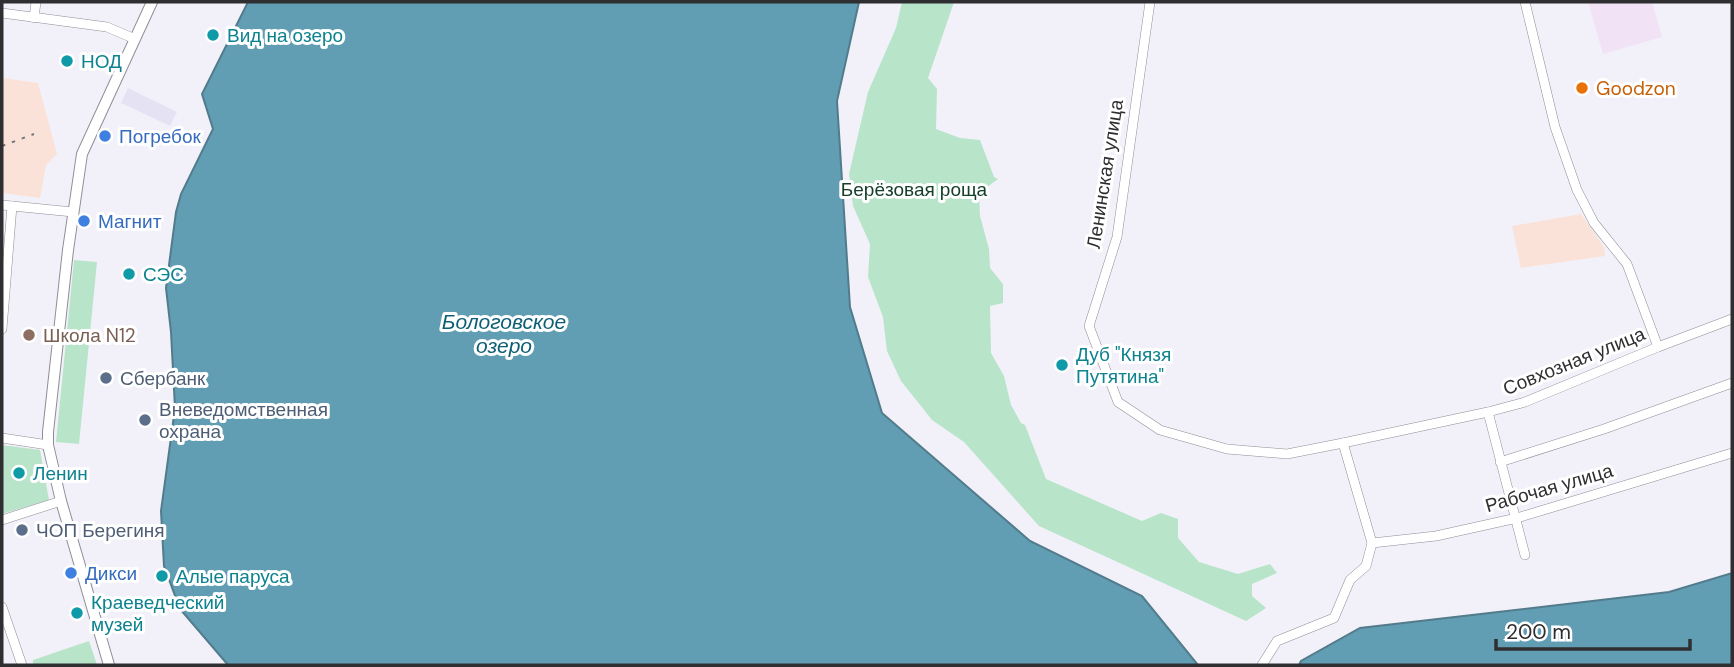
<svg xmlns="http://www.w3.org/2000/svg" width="1734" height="667" viewBox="0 0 1734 667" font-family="'DM Sans',sans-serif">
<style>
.built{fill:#e5e3f3}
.industrial{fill:#fae2d8}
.education{fill:#f1e2f5}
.green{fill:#b8e4c9}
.water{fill:#619db3;stroke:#527c8c;stroke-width:2}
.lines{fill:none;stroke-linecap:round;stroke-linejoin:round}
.minor-casing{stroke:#8f8e96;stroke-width:10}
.major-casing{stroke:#8f8e96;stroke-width:12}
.minor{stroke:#fff;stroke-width:9}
.major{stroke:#fff;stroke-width:10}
.rail{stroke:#76757a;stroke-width:2;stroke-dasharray:3.5 7;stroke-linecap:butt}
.culture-dot{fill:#0f9aa8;stroke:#fff;stroke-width:2.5}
.food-dot{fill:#e8710a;stroke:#fff;stroke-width:2.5}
.shop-dot{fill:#3f7fe0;stroke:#fff;stroke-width:2.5}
.education-dot{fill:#8d6e63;stroke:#fff;stroke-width:2.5}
.service-dot{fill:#5c6f8a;stroke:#fff;stroke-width:2.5}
.labels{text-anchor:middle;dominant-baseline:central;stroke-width:6;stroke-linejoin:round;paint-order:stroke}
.culture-label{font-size:19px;fill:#0d838f;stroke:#fff;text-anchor:start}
.food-label{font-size:19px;fill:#c56008;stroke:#fff;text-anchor:start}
.shop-label{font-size:19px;fill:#366cbe;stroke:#fff;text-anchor:start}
.street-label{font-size:19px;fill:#2f2f32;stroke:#fff}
.park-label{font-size:19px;fill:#16402b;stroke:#fff}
.education-label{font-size:19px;fill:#785e54;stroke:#fff;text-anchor:start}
.service-label{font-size:19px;fill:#4e5e75;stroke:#fff;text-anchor:start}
.water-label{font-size:21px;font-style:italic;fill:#0e5f76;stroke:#fff}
</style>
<rect width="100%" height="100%" fill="#f2f1f9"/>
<path class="built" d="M128,88L177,112L170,126L121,103Z"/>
<g class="industrial">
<path d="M2,78L38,83L57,154L46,165L40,198L2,193Z"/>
<path d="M1581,214L1604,247L1605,256L1521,268L1512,226Z"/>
</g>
<path class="education" d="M1588,2H1652L1662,37L1603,54Z"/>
<g class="green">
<path d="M902,2H954L928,78L937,89L936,129L960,138L980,140L994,177L998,179L979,193L980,216L989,249L990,268L1003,284V303L990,306L991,353L1004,376L1011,405L1021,423L1025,425L1046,479L1142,521L1161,513L1178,519V538L1199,562L1238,574L1270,564L1277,573L1252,584V596L1266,608L1246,621L1039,526L964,442L932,420L901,381L887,351L883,317L868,277L870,244L853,206L849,174L868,92L896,28Z"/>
<path d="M74,260L97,262L79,444L56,442Z"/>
<path d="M2,445L40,450L49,500L2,514Z"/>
<path d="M89,641L97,665H33V660Z"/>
</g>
<g class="water">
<path d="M248,2H859L837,101L850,307L882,413L1030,541L1142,596L1198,665H228L180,609L164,566L161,511L175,408L171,332L166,288L176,212L181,194L213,129L202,94Z"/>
<path d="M1732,573V665H1299L1301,661L1360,628L1669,592Z"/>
</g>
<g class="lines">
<g class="minor-casing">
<g id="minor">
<path d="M1150,2L1117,237L1089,326L1118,402L1160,430L1227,449L1287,454L1343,443L1488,412L1525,402L1658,347L1732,319"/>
<path d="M1525,2L1555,127L1577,190L1594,223L1627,264L1658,347"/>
<path d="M2,13L107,27L135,39"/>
<path d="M34,18L36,2"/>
<path d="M2,205L73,212"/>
<path d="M2,329L12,206"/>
<path d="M1488,412L1525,555"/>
<path d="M2,438L48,445"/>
<path d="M1500,462L1604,429L1732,383"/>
<path d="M2,520L61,501"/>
<path d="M1372,543L1436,536L1517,518L1732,453"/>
<path d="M2,607L22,665"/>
<path d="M1262,665L1277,641L1334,618L1350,580L1366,566L1372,543L1343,443"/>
</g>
</g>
<g class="major-casing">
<path id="major" d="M109,665L61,501L48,445V432L68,250L82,154L152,2"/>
</g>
<use href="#minor" class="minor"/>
<use href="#major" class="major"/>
<path class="rail" d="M2,146L34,134"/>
</g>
<g class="culture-dot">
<circle cx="213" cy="35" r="7"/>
<circle cx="67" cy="61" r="7"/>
<circle cx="129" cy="274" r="7"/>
<circle cx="1062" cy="365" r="7"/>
<circle cx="19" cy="473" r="7"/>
<circle cx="162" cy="576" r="7"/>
<circle cx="77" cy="613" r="7"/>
</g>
<circle class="food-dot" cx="1582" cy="88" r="7"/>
<g class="shop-dot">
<circle cx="105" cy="136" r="7"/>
<circle cx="84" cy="221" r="7"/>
<circle cx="71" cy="573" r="7"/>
</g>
<circle class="education-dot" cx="29" cy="335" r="7"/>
<g class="service-dot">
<circle cx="106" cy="378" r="7"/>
<circle cx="145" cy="420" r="7"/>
<circle cx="22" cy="530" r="7"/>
</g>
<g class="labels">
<g class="culture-label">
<text x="227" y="35">Вид на озеро</text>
<text x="81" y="61">НОД</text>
<text x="143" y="274">СЭС</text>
<text x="1076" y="354">Дуб "Князя<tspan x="1076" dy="22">Путятина"</tspan></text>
<text x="33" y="473">Ленин</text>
<text x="176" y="576">Алые паруса</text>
<text x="91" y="602">Краеведческий<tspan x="91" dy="22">музей</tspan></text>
</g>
<g class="food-label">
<text x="1596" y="88">Goodzon</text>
</g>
<g class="shop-label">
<text x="119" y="136">Погребок</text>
<text x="98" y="221">Магнит</text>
<text x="85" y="573">Дикси</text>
</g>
<g class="street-label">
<text transform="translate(1105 174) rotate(-81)">Ленинская улица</text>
<text transform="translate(1574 361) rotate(-22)">Совхозная улица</text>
<text transform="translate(1549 488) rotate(-16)">Рабочая улица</text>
</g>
<g class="park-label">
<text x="914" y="189">Берёзовая роща</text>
</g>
<g class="education-label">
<text x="43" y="335">Школа N12</text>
</g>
<g class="service-label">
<text x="120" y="378">Сбербанк</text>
<text x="159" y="409">Вневедомственная<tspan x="159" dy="22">охрана</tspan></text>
<text x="36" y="530">ЧОП Берегиня</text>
</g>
<g class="water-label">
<text x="504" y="322">Бологовское<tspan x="504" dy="24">озеро</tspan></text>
</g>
</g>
<rect width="1734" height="667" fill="none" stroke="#2f2f32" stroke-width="7"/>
<path d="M1496 639v10h194v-10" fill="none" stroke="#2f2f32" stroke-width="3.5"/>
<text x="1506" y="639" font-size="21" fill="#2f2f32" stroke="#ffffff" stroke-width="5" paint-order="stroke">200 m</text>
</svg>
